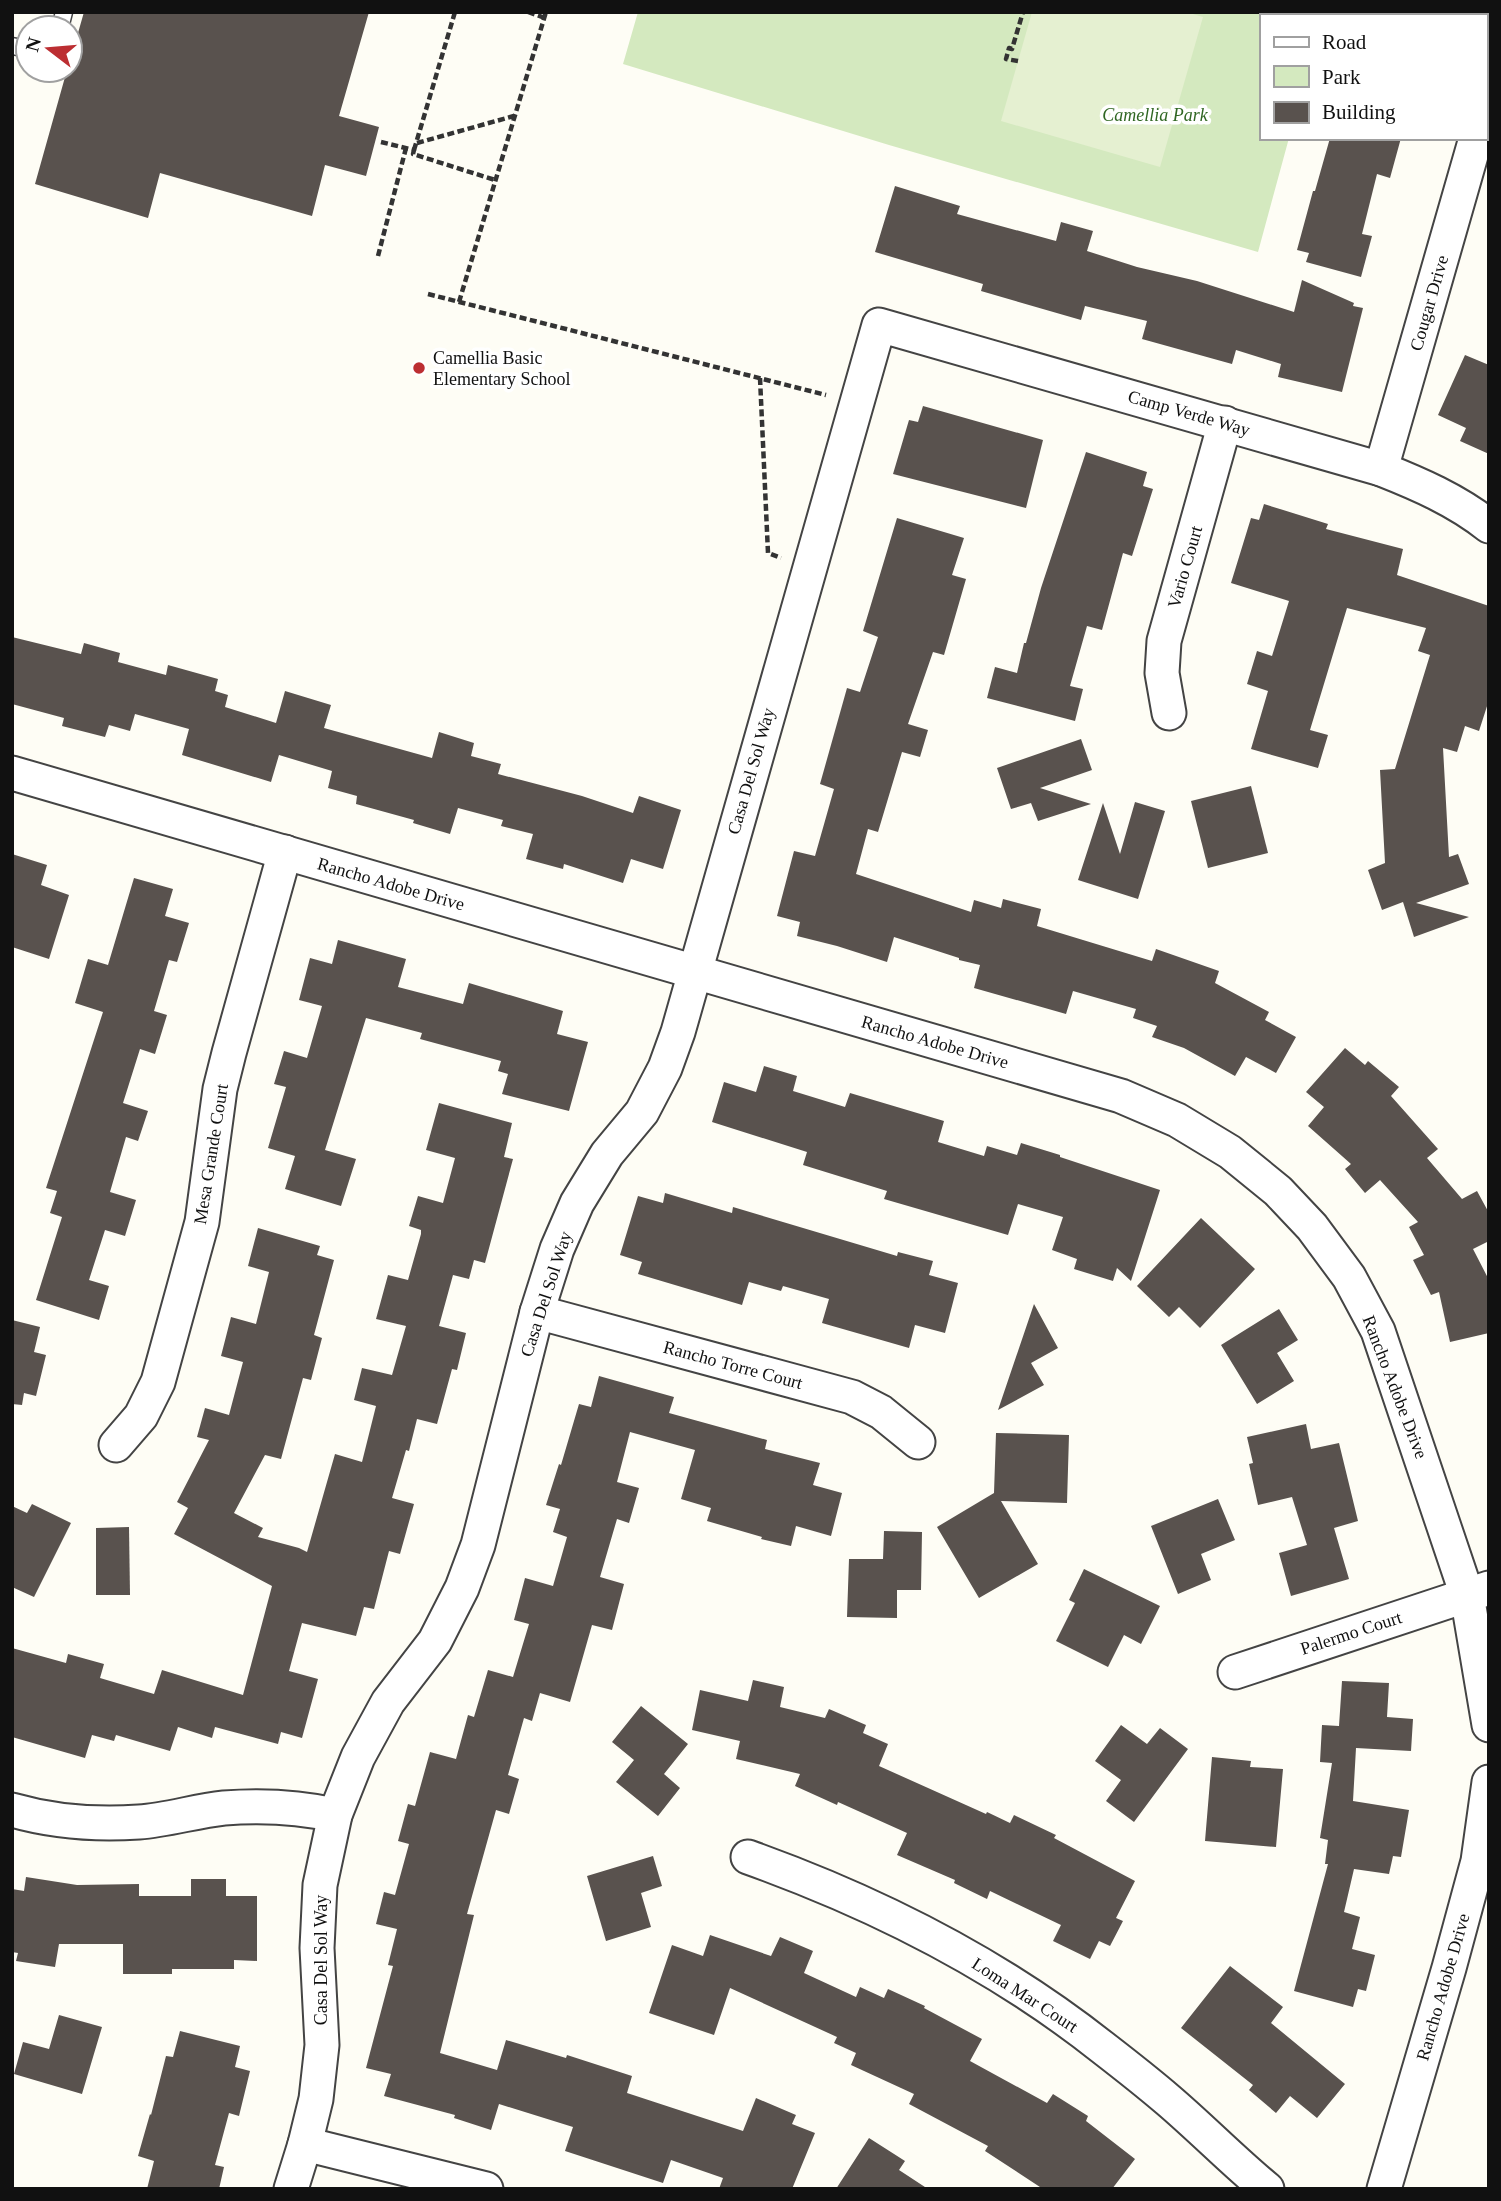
<svg xmlns="http://www.w3.org/2000/svg" width="1501" height="2201" viewBox="0 0 1501 2201" font-family="'Times New Roman',serif">
<style>
.green{fill:#d4e9bf}
.pitch{fill:#e5f0d1}
.building{fill:#59524e}
.lines{fill:none;stroke-linecap:round;stroke-linejoin:round}
.service-casing{stroke:#444;stroke-width:19}
.minor-casing{stroke:#444;stroke-width:37}
.path{stroke:#333;stroke-width:4.5;stroke-dasharray:7 3.5;stroke-linecap:butt}
.service{stroke:#fff;stroke-width:16}
.minor{stroke:#fff;stroke-width:33}
.poi-dot{fill:#bc2e32;stroke:#fff;stroke-width:2.5}
.labels{text-anchor:middle;dominant-baseline:central;stroke-width:7;stroke-linejoin:round;paint-order:stroke}
.park-label{font-size:18px;font-style:italic;fill:#306723;stroke:#fff}
.street-label{font-size:18px;fill:#111;stroke:#fff}
.poi-label{font-size:18px;fill:#111;stroke:#fff;text-anchor:start}
</style>
<rect width="100%" height="100%" fill="#fefdf5"/>
<path class="green" d="M638,12H1324L1323,16H1261V138H1289L1258,252L889,145L623,64Z"/>
<path class="pitch" d="M1032,12H1186L1203,17L1160,167L1001,121Z"/>
<g class="building">
<path d="M84,12H369L339,116L379,127L366,176L325,165L312,216L160,173L148,218L35,184L67,70H70V61Z"/>
<path d="M1330,138H1401L1390,178L1377,174L1362,234L1372,236L1361,277L1306,262L1309,253L1297,250L1313,191H1315Z"/>
<path d="M895,186L960,206L957,214L1056,241L1061,222L1093,231L1087,251L1137,267L1197,281L1294,312L1302,280L1354,303L1353,306L1363,308L1342,392L1278,377L1281,364L1236,350L1232,364L1142,339L1147,321L1085,306L1081,320L981,291L983,284L875,252Z"/>
<path d="M1465,355L1489,365V454L1460,441L1466,428L1438,415Z"/>
<path d="M923,406L1043,440L1026,508L893,474L909,420L918,422Z"/>
<path d="M1086,452L1147,472L1143,486L1153,489L1132,556L1123,553L1102,630L1087,626L1070,686L1083,689L1075,721L987,698L995,667L1017,673L1024,643H1026L1041,588Z"/>
<path d="M1264,504L1328,524L1326,529L1403,549L1397,575L1489,606V700L1479,731L1465,726L1457,752L1443,748L1449,857L1458,854L1469,884L1416,903L1469,917L1414,937L1403,902L1382,910L1368,870L1385,863L1380,770L1395,769L1430,655L1418,651L1426,628L1347,608L1310,730L1328,735L1318,768L1251,749L1268,691L1247,684L1257,651L1272,656L1289,601L1231,583L1251,518L1259,520Z"/>
<path d="M897,518L964,538L952,575L966,579L944,655L933,652L908,724L928,730L920,757L902,752L878,832L868,829L856,874L971,912L974,900L1001,908L1003,899L1041,909L1037,926L1152,961L1156,949L1219,971L1215,983L1269,1012L1265,1020L1296,1037L1276,1073L1246,1057L1235,1076L1184,1048L1152,1037L1157,1026L1133,1018L1136,1009L1073,991L1066,1014L974,988L980,965L959,960V958L894,937L887,962L837,946L797,936L800,922L777,916L794,851L815,856L834,789L820,784L847,688L860,692L878,637L863,631Z"/>
<path d="M12,637L81,654L84,643L120,653L118,662L166,675L168,665L218,679L215,691L228,695L225,707L276,723L285,691L331,705L324,728L432,758L439,732L474,743L471,756L501,764L498,774L582,796L633,813L639,796L681,810L663,869L631,859L623,883L564,864L563,869L526,859L533,834L501,826L503,820L458,808L450,834L413,823L414,820L356,804L357,796L328,788L332,771L279,755L271,782L182,755L189,729L135,714L130,731L109,725L105,737L62,726L64,718L12,704Z"/>
<path d="M1081,739L1092,770L1040,788L1091,804L1038,821L1031,803L1011,809L997,768Z"/>
<path d="M1251,786L1268,853L1208,868L1191,801Z"/>
<path d="M1135,802L1165,811L1138,899L1078,880L1103,803L1120,854Z"/>
<path d="M12,854L47,865L41,885L69,895L49,959L12,947Z"/>
<path d="M134,878L173,889L165,916L189,923L177,962L169,960L154,1011L167,1015L155,1054L140,1049L123,1103L148,1111L138,1141L126,1137L110,1192L136,1200L125,1236L105,1230L89,1280L109,1286L99,1320L36,1300L62,1217L50,1213L57,1191L46,1188L103,1012L75,1003L88,959L108,965Z"/>
<path d="M338,940L406,959L398,987L463,1004L469,983L563,1011L557,1034L588,1042L569,1111L502,1094L508,1074L498,1071L501,1061L420,1039L422,1033L366,1018L325,1150L356,1159L341,1206L285,1189L295,1156L268,1148L286,1087L274,1084L284,1051L307,1058L322,1006L299,1000L310,958L332,964Z"/>
<path d="M1345,1048L1365,1065L1368,1061L1399,1087L1391,1096L1438,1149L1427,1158L1462,1199L1477,1191L1489,1213V1241L1473,1249L1489,1280V1333L1450,1342L1439,1292L1431,1295L1413,1260L1424,1255L1409,1227L1418,1222L1380,1180L1365,1193L1345,1169L1351,1164L1308,1126L1324,1107L1306,1092Z"/>
<path d="M764,1066L797,1076L793,1091L845,1107L850,1093L944,1121L938,1142L984,1156L987,1146L1017,1155L1021,1143L1060,1155V1157L1160,1190L1131,1281L1117,1268L1113,1281L1074,1269L1077,1259L1052,1250L1063,1217L1018,1204L1008,1235L884,1199L887,1191L803,1165L807,1152L712,1122L724,1082L756,1092Z"/>
<path d="M439,1103L512,1123L504,1157L513,1159L485,1263L474,1260L469,1279L453,1275L439,1326L466,1333L457,1370L452,1369L437,1424L417,1419L409,1451L406,1450L392,1498L414,1504L400,1554L389,1551L374,1609L364,1607L356,1636L302,1623L289,1671L318,1679L302,1738L281,1732L278,1744L215,1727L212,1738L178,1727L170,1751L116,1735L114,1741L92,1735L85,1758L12,1737V1648L66,1663L68,1654L104,1664L100,1678L154,1694L162,1670L243,1695L272,1586L174,1534L188,1508L177,1502L209,1440L197,1437L205,1408L229,1415L243,1362L221,1356L231,1317L256,1324L269,1272L248,1266L258,1228L320,1246L317,1255L334,1260L314,1335L322,1338L311,1380L303,1378L281,1459L265,1455L234,1513L263,1528L258,1537L299,1548L307,1552L335,1454L362,1462L376,1406L354,1400L362,1368L392,1375L406,1326L376,1319L388,1275L408,1280L421,1234V1230L409,1226L418,1196L443,1203L455,1158L426,1150Z"/>
<path d="M665,1193L732,1213L733,1207L897,1256L898,1252L933,1261L929,1275L958,1283L945,1333L915,1325L909,1348L822,1323L829,1299L783,1286L781,1291L749,1282L742,1305L638,1274L642,1262L620,1255L638,1196L663,1203Z"/>
<path d="M1201,1218L1255,1269L1200,1328L1179,1307L1169,1317L1137,1286Z"/>
<path d="M1034,1304L1058,1348L1031,1363L1044,1385L998,1410Z"/>
<path d="M1279,1309L1298,1340L1277,1353L1294,1381L1257,1404L1221,1345Z"/>
<path d="M12,1320L40,1327L34,1352L46,1355L36,1396L24,1393L22,1405L12,1404Z"/>
<path d="M599,1376L674,1397L669,1413L767,1440L765,1449L820,1463L813,1485L842,1493L831,1536L796,1526L791,1546L761,1539L762,1537L707,1521L711,1508L681,1499L695,1450L630,1432L617,1482L639,1488L629,1523L617,1519L600,1577L624,1584L612,1630L592,1625L570,1702L540,1693L532,1721L524,1718L508,1775L519,1779L509,1814L496,1810L467,1914L474,1915L440,2053L497,2070L506,2040L566,2058L567,2055L632,2076L627,2093L743,2131L756,2098L796,2115L792,2124L815,2133L792,2189H719L723,2178L671,2160L663,2183L565,2151L573,2127L499,2104L491,2130L454,2118L455,2115L384,2096L391,2074L366,2068L393,1966L388,1965L397,1929L376,1924L384,1892L395,1895L409,1844L398,1841L408,1804L415,1806L430,1752L456,1759L468,1715L474,1717L488,1670L513,1677L529,1624L514,1620L525,1578L553,1586L567,1537L553,1532L560,1509L546,1505L559,1464L561,1465L579,1404L591,1407Z"/>
<path d="M1306,1424L1311,1449L1339,1443L1358,1521L1334,1528L1349,1579L1291,1596L1279,1553L1307,1545L1292,1497L1258,1505L1249,1464L1253,1463L1247,1437Z"/>
<path d="M996,1433L1069,1435L1067,1503L1001,1501L1038,1564L979,1598L937,1527L994,1493Z"/>
<path d="M1218,1499L1235,1540L1201,1554L1211,1580L1178,1594L1151,1526Z"/>
<path d="M32,1504L71,1523L34,1597L12,1587V1506L27,1513Z"/>
<path d="M129,1527L130,1595H96V1528Z"/>
<path d="M884,1531L922,1532L921,1590H897V1618L847,1617L849,1559H883Z"/>
<path d="M1084,1569L1160,1606L1141,1644L1124,1635L1108,1667L1056,1641L1075,1603L1069,1600Z"/>
<path d="M753,1680L784,1687L780,1707L825,1718L829,1709L866,1725L863,1733L888,1744L879,1766L986,1814L987,1812L1010,1823L1014,1815L1056,1835L1054,1838L1135,1881L1116,1918L1123,1921L1110,1946L1099,1941L1090,1959L1053,1941L1061,1925L990,1891L987,1899L954,1883L955,1880L897,1855L907,1833L838,1802L837,1805L795,1786L800,1774L736,1759L740,1741L692,1730L700,1690L748,1701Z"/>
<path d="M1342,1681L1389,1683L1387,1717L1413,1719L1411,1751L1356,1748L1353,1801L1409,1810L1401,1857L1393,1856L1389,1874L1354,1869L1344,1912L1360,1917L1352,1949L1375,1955L1366,1991L1358,1989L1353,2007L1294,1991L1328,1864H1325L1328,1840L1320,1838L1332,1763L1320,1762L1322,1725L1339,1726Z"/>
<path d="M641,1706L688,1744L664,1774L680,1788L658,1816L616,1782L634,1760L612,1742Z"/>
<path d="M1121,1725L1147,1744L1160,1728L1188,1749L1134,1822L1106,1801L1121,1780L1095,1761Z"/>
<path d="M1212,1757L1251,1761L1250,1767L1283,1769L1276,1847L1205,1841Z"/>
<path d="M653,1856L662,1886L641,1893L651,1927L606,1941L587,1876Z"/>
<path d="M26,1877L77,1885L139,1884V1896H191V1879H226V1896H257V1961L234,1960V1969H172V1974H123V1944H59L55,1967L16,1961L18,1953L12,1952V1889L24,1891Z"/>
<path d="M710,1935L771,1956L780,1937L813,1951L804,1973L856,1997L860,1987L884,1998L888,1989L925,2006L924,2008L982,2039L970,2061L1047,2103L1053,2094L1088,2116L1086,2121L1135,2159L1112,2189H1043L985,2151L988,2146L909,2104L914,2094L851,2065L856,2053L834,2043L837,2037L730,1988L714,2035L649,2013L672,1945L703,1956Z"/>
<path d="M1230,1966L1283,2007L1271,2023L1345,2084L1317,2118L1290,2096L1276,2113L1249,2090L1253,2085L1181,2028Z"/>
<path d="M59,2015L102,2027L82,2094L14,2074L23,2042L49,2049Z"/>
<path d="M180,2031L240,2046L235,2067L250,2071L239,2116L229,2113L215,2165L224,2167L219,2189H147L154,2161L138,2156L150,2114L151,2115L166,2056L173,2057Z"/>
<path d="M869,2138L905,2161L899,2170L928,2189H836Z"/>
</g>
<g class="lines">
<g class="service-casing">
<g id="service">
<path d="M60,28L64,12"/>
<path d="M12,46L28,49"/>
</g>
</g>
<g class="minor-casing">
<g id="minor">
<path d="M1485,106L1489,94"/>
<path d="M1381,469L1476,138"/>
<path d="M1169,713L1162,673L1164,641L1225,423"/>
<path d="M12,773L1121,1096L1177,1120L1230,1152L1278,1191L1312,1227L1349,1277L1378,1331L1467,1595L1489,1725"/>
<path d="M537,1312L852,1397L881,1412L918,1442"/>
<path d="M116,1445L141,1416L158,1382L202,1222L220,1089L229,1053L285,852"/>
<path d="M1235,1672L1489,1588"/>
<path d="M12,1810C54,1822 96,1825 139,1822C168,1820 195,1811 224,1808C261,1805 299,1807 335,1815"/>
<path d="M748,1857C874,1902 997,1964 1102,2047C1124,2064 1147,2082 1168,2100C1202,2129 1233,2161 1267,2189"/>
<path d="M305,2144L486,2189"/>
<path d="M291,2189L305,2144L316,2099L322,2045L317,1948L320,1885L335,1815L358,1757L388,1702L435,1641L462,1588L478,1545L537,1312L557,1249L577,1203L607,1154L642,1112L665,1068L678,1032L879,325L1381,469C1419,484 1456,500 1489,526"/>
<path d="M1384,2189L1449,1968L1478,1861L1489,1782"/>
</g>
</g>
<g class="path">
<path d="M528,12L545,18"/>
<path d="M1018,61L1006,59L1009,48L1012,49L1023,12"/>
<path d="M381,142L414,150L413,154L495,180"/>
<path d="M417,143L514,116"/>
<path d="M414,150L455,12"/>
<path d="M378,256L406,148"/>
<path d="M428,294L826,395"/>
<path d="M459,302L546,12"/>
<path d="M760,378L768,553L781,558"/>
</g>
<use href="#service" class="service"/>
<use href="#minor" class="minor"/>
</g>
<circle class="poi-dot" cx="419" cy="368" r="7"/>
<g class="labels">
<g class="park-label">
<text x="1155" y="115">Camellia Park</text>
</g>
<g class="street-label">
<text transform="translate(1429 303) rotate(-74)">Cougar Drive</text>
<text transform="translate(1189 413) rotate(16)">Camp Verde Way</text>
<text transform="translate(1185 567) rotate(-74)">Vario Court</text>
<text transform="translate(751 771) rotate(-74)">Casa Del Sol Way</text>
<text transform="translate(391 884) rotate(16)">Rancho Adobe Drive</text>
<text transform="translate(935 1042) rotate(16)">Rancho Adobe Drive</text>
<text transform="translate(211 1154) rotate(-81)">Mesa Grande Court</text>
<text transform="translate(546 1294) rotate(-72)">Casa Del Sol Way</text>
<text transform="translate(733 1365) rotate(15)">Rancho Torre Court</text>
<text transform="translate(1395 1387) rotate(69)">Rancho Adobe Drive</text>
<text transform="translate(1351 1633) rotate(-18)">Palermo Court</text>
<text transform="translate(321 1960) rotate(-90)">Casa Del Sol Way</text>
<text transform="translate(1443 1987) rotate(-74)">Rancho Adobe Drive</text>
<text transform="translate(1025 1995) rotate(33)">Loma Mar Court</text>
</g>
<g class="poi-label">
<text x="433" y="358">Camellia Basic<tspan x="433" dy="21">Elementary School</tspan></text>
</g>
</g>
<rect width="1501" height="2201" fill="none" stroke="#111111" stroke-width="28"/>
<rect x="1260" y="14" width="228" height="126" fill="#ffffff" stroke="#a0a0a0" stroke-width="2"/>
<rect x="1274" y="37" width="35" height="10" fill="#ffffff" stroke="#a0a0a0" stroke-width="2"/>
<text x="1322" y="49" font-size="21" fill="#111111">Road</text>
<rect x="1274" y="66" width="35" height="21" fill="#d4e9bf" stroke="#a0a0a0" stroke-width="2"/>
<text x="1322" y="84" font-size="21" fill="#111111">Park</text>
<rect x="1274" y="102" width="35" height="21" fill="#59524e" stroke="#a0a0a0" stroke-width="2"/>
<text x="1322" y="119" font-size="21" fill="#111111">Building</text>
<g transform="translate(49 49) rotate(286)"><circle r="33" fill="#ffffff" stroke="#a0a0a0" stroke-width="2"/>
<path d="M0-5L12 26L0 18L-12 26Z" fill="#bc2e32"/>
<text y="-10" font-size="19" font-weight="bold" text-anchor="middle" fill="#111111">N</text>
</g>
</svg>
